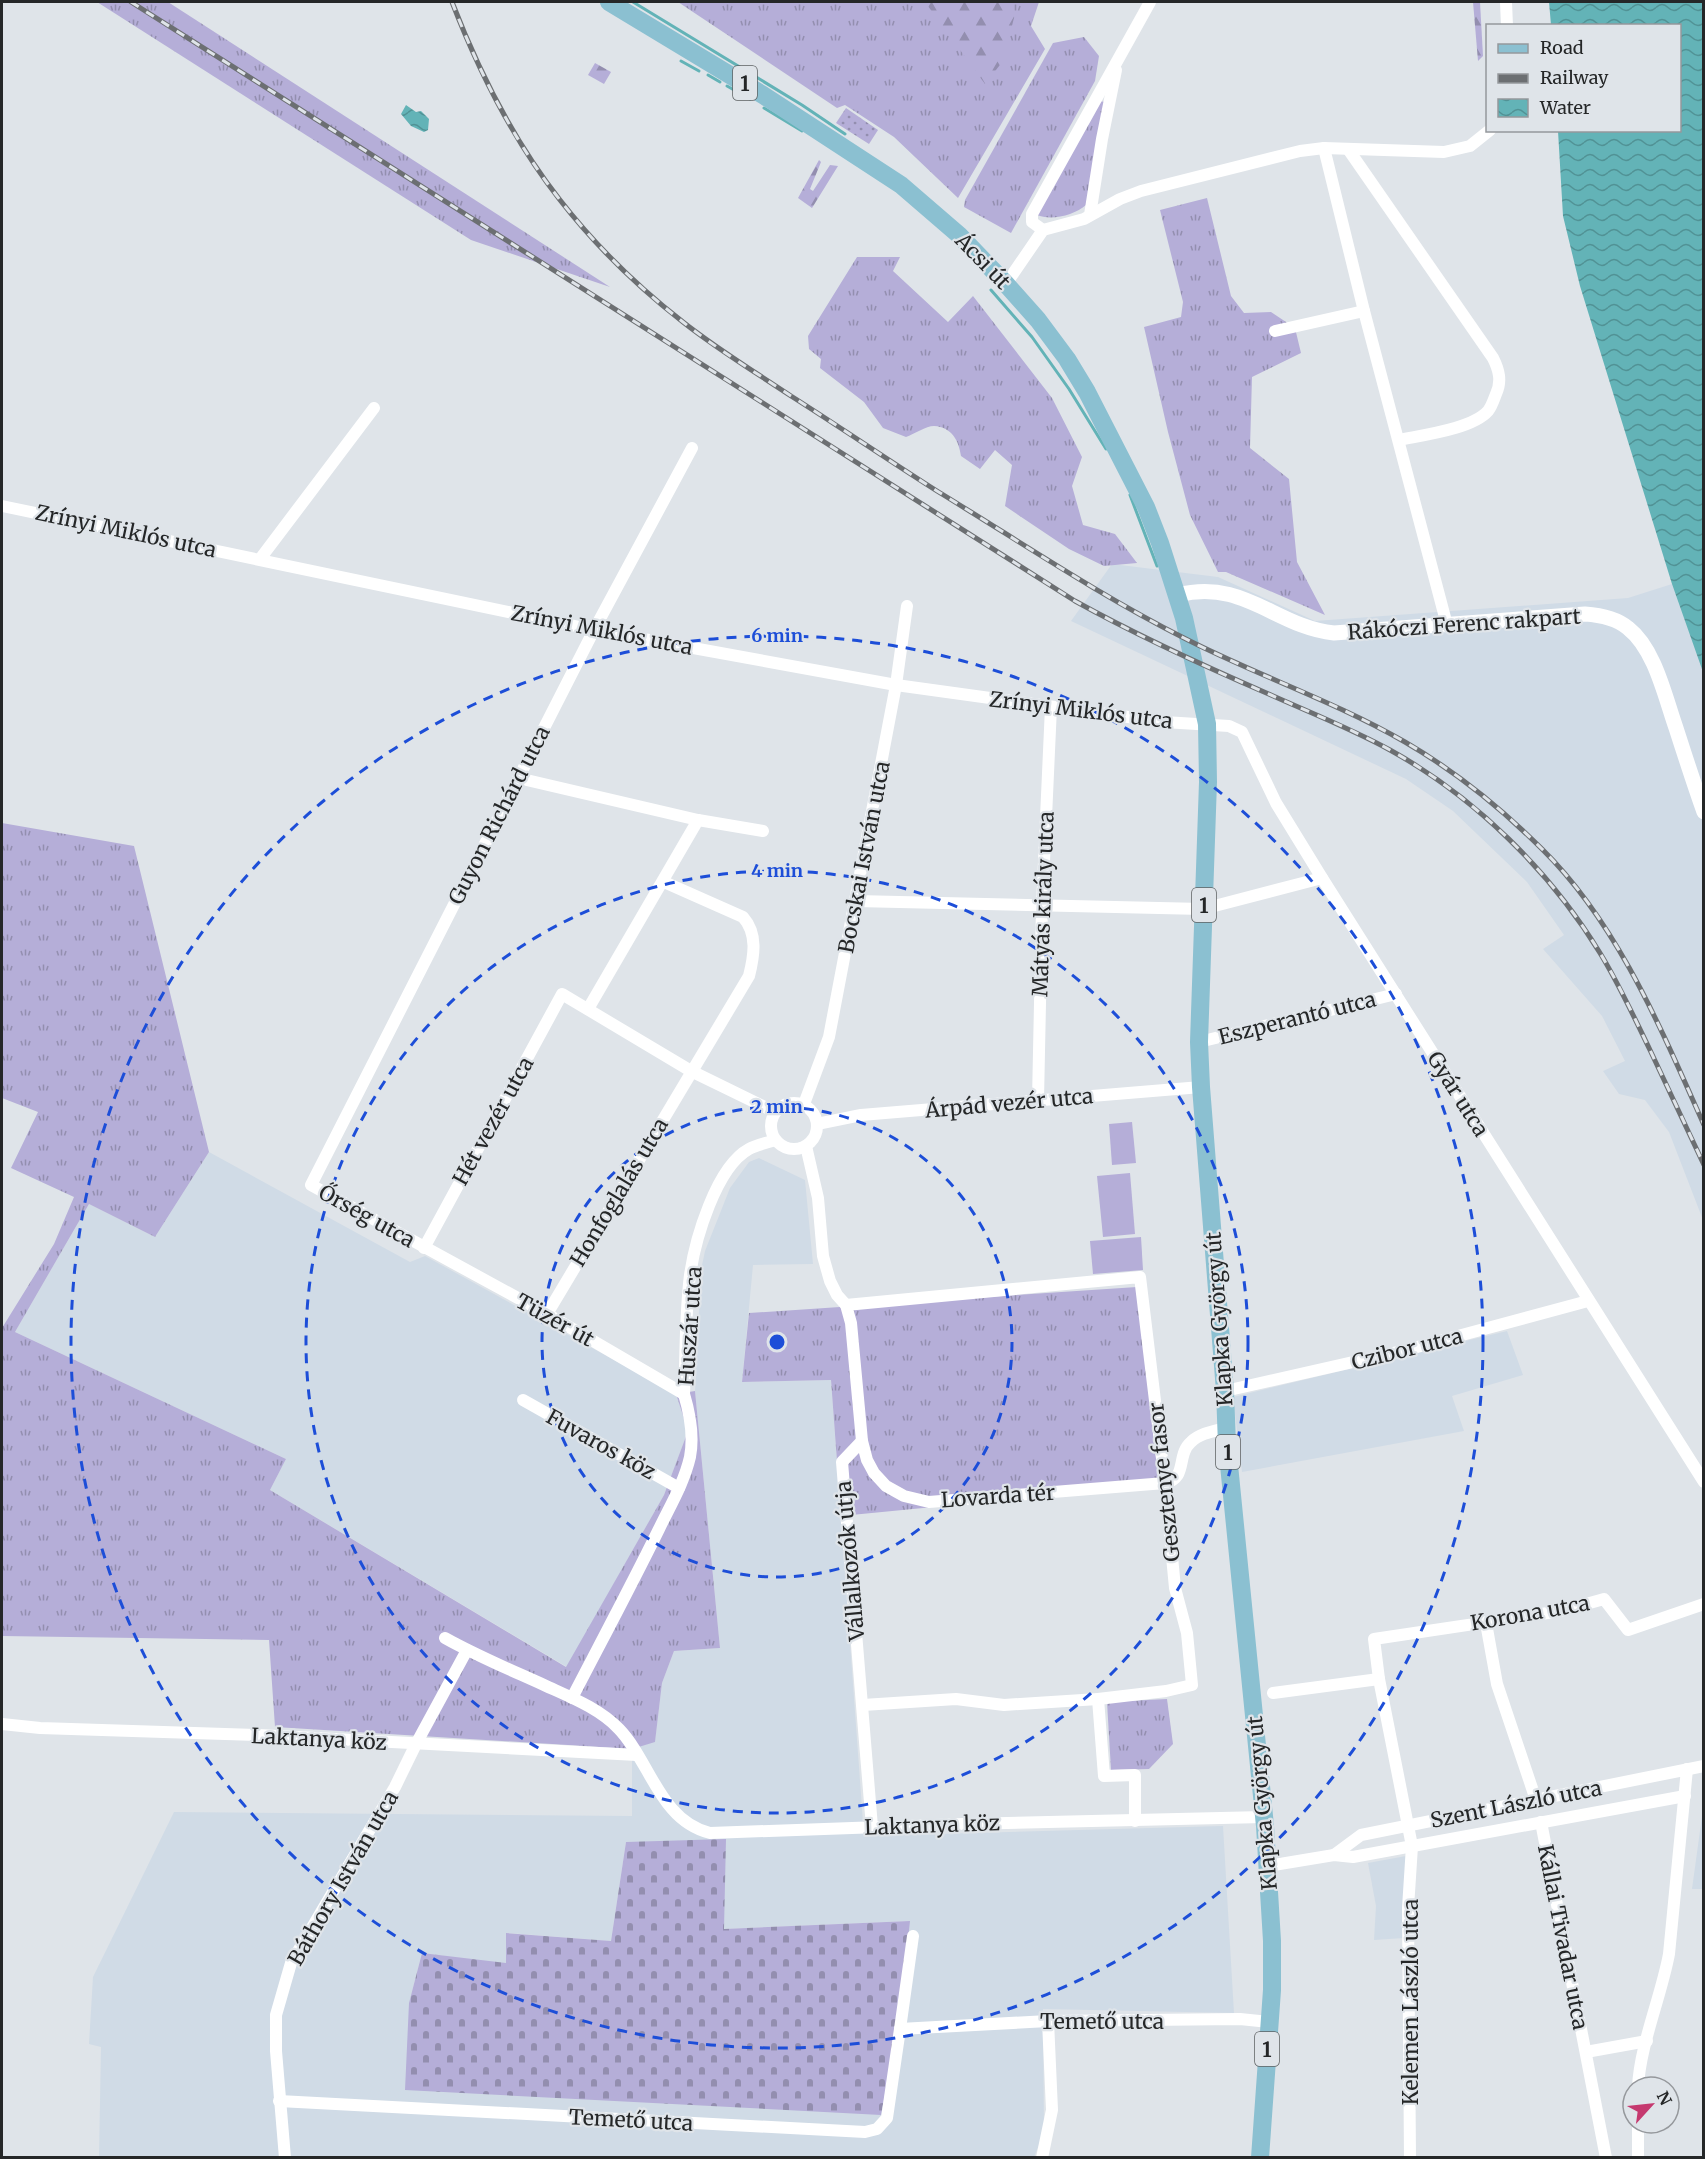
<svg xmlns="http://www.w3.org/2000/svg" width="1705" height="2159" viewBox="0 0 1705 2159" font-family="Merriweather,serif">
<style>
.built{fill:#d0dbe6;fill-rule:evenodd}
.grass{fill:url(#grass-tufts)}
.forest{fill:url(#forest-firs)}
.cemetery{fill:url(#cemetery-stones)}
.garden{fill:url(#garden-dots)}
.pitch{fill:#b5aed8}
.water{fill:url(#water-waves)}
.lines{fill:none;stroke-linecap:round;stroke-linejoin:round}
.stream{stroke:#63b3b7;stroke-width:3}
.minor{stroke:#fff;stroke-width:12}
.tertiary{stroke:#fff;stroke-width:15}
.primary{stroke:#8bc0d1;stroke-width:18}
.rail-casing{stroke:#6c6f72;stroke-width:5}
.rail{stroke:#dfe4e9;stroke-width:3;stroke-dasharray:9;stroke-linecap:butt}
.ring{fill:none;stroke:#1d4ed8;stroke-width:3;stroke-dasharray:10 8}
.labels{text-anchor:middle;dominant-baseline:central;stroke-width:4.5;stroke-linejoin:round;paint-order:stroke}
.shield{fill:#dfe4e9;stroke:#5d6062;stroke-width:1.5}
.shield-label{font-size:20px;font-weight:bold;fill:#252728}
.street-label{font-size:21px;fill:#252728;stroke:#dfe4e9}
.centre{fill:#1d4ed8;stroke:#dfe4e9;stroke-width:3}
.ring-label{font-size:18px;text-anchor:middle;font-weight:bold;fill:#1d4ed8;stroke:#dfe4e9;stroke-width:4.5;stroke-linejoin:round;paint-order:stroke}
</style>
<defs>
<pattern id="grass-tufts" width="24" height="20" patternUnits="userSpaceOnUse" patternTransform="scale(1.5)"><rect width="24" height="20" fill="#b5aed8"/><path d="M3 7l-1-3M5 7V3M7 7l1-3M15 17l-1-3M17 17v-4M19 17l1-3" fill="none" stroke="#938eaf"/></pattern>
<pattern id="forest-firs" width="22" height="20" patternUnits="userSpaceOnUse" patternTransform="scale(1.5)"><rect width="22" height="20" fill="#b5aed8"/><path d="M5 1l3.5 6h-7zM16 11l3.5 6h-7z" fill="#938eaf"/></pattern>
<pattern id="cemetery-stones" width="16" height="16" patternUnits="userSpaceOnUse" patternTransform="scale(1.5)"><rect width="16" height="16" fill="#b5aed8"/><path d="M2 7V4a2 2 0 0 1 4 0v3zM10 15v-3a2 2 0 0 1 4 0v3z" fill="#938eaf"/></pattern>
<pattern id="garden-dots" width="8" height="8" patternUnits="userSpaceOnUse" patternTransform="scale(1.5)"><rect width="8" height="8" fill="#b5aed8"/><path d="M2 2h.1M6 6h.1" fill="none" stroke="#938eaf" stroke-width="1.8" stroke-linecap="round"/></pattern>
<pattern id="water-waves" width="16" height="10" patternUnits="userSpaceOnUse" patternTransform="scale(1.5)"><rect width="16" height="10" fill="#63b3b7"/><path d="M0 5q4-4 8 0t8 0" fill="none" stroke="#519295"/></pattern>
</defs>
<rect width="100%" height="100%" fill="#dfe4e9"/>
<g class="built">
<path d="M1112,564L1218,577L1315,621L1628,598L1672,584L1704,672L1703,1220L1669,1132L1645,1100L1619,1094L1603,1071L1625,1061L1602,1016L1543,949L1564,935L1527,882L1453,811L1406,779L1071,621Z"/>
<path d="M209,1152L410,1262L425,1256L676,1394L688,1431L664,1495L567,1667L270,1490L286,1459L15,1332L89,1204L155,1237Z"/>
<path d="M759,1158L805,1180L813,1264L753,1265L742,1382L831,1380L864,1836L1223,1826L1234,2013L1043,2009L1044,2133L1034,2157H99L101,2047L89,2044L93,1977L174,1812L632,1816V1749L655,1741L662,1683L674,1651L720,1648L695,1391L701,1270L705,1251L730,1188L749,1162ZM626,1842L724,1929L910,1921L409,2003L422,1953L506,1964L507,1933L611,1941Z"/>
<path d="M1507,1331L1523,1375L1452,1396L1464,1431L1242,1472L1233,1397Z"/>
<path d="M1703,1809V1889H1692Z"/>
<path d="M1406,1856L1404,1938L1374,1940L1376,1906L1368,1863Z"/>
</g>
<g class="grass">
<path d="M97,2H168L610,287L471,240Z"/>
<path d="M678,2H1039L1031,26L1045,49L958,198L894,137L845,105L837,108Z"/>
<path d="M1084,37L1099,56L1095,81L1011,233L964,207L965,200L1053,43Z"/>
<path d="M1098,101L1106,102L1086,205C1075,215 1051,221 1037,215Z"/>
<path d="M1207,198L1231,296L1244,313L1271,312L1295,328L1301,353L1252,377L1250,448L1289,479L1297,562L1325,615L1226,572H1218L1190,515L1168,432L1144,327L1181,317L1183,302L1160,210Z"/>
<path d="M857,257H900L893,271L948,322L973,296L1052,398L1082,457L1072,486L1083,525L1115,534L1137,563L1104,566L1069,549L1005,506L1012,465L995,450L980,469L961,456C959,441 952,427 934,426C926,426 914,434 906,437L883,428L864,402L820,368L821,359L809,349L808,336Z"/>
<path d="M2,823L134,846L209,1152L155,1237L89,1204L15,1332L286,1459L270,1490L566,1667L664,1495L688,1431L676,1394L695,1391L720,1648L674,1651L662,1683L655,1742L632,1749L275,1727L269,1640L2,1636V1328L54,1244L74,1197L11,1168L38,1112L2,1098Z"/>
<path d="M1137,1287L1159,1485L841,1516L831,1380L742,1382L749,1313Z"/>
<path d="M1167,1699L1173,1744L1149,1769L1111,1770L1107,1702Z"/>
</g>
<g class="forest">
<path d="M925,2H1012L1015,14L1003,61L985,84Z"/>
<path d="M1473,2H1480L1483,56L1478,61Z"/>
<path d="M595,63L611,72L604,84L588,75Z"/>
<path d="M819,160L821,162L810,189L813,191L830,165L838,166L812,208L798,198Z"/>
</g>
<path class="cemetery" d="M726,1839L724,1929L910,1921L899,2021L881,2115L405,2090L409,2003L422,1953L506,1963V1933L611,1941L626,1842Z"/>
<path class="garden" d="M846,108L878,130L869,144L836,123Z"/>
<g class="pitch">
<path d="M1132,1122L1136,1163L1112,1165L1109,1124Z"/>
<path d="M1130,1173L1135,1234L1103,1237L1097,1176Z"/>
<path d="M1141,1237L1143,1270L1093,1274L1090,1241Z"/>
</g>
<g class="water">
<path d="M1549,2H1703V672L1672,584L1580,286L1563,216L1558,131L1680,130V26L1551,25Z"/>
<path d="M406,105L416,112L421,111L429,119L428,130L424,132L411,126L401,114Z"/>
</g>
<g class="lines">
<g class="stream">
<path d="M633,2L802,105L845,134"/>
<path d="M681,61L699,71"/>
<path d="M708,75L720,82"/>
<path d="M727,86L750,99"/>
<path d="M764,108L802,131"/>
<path d="M991,290L1032,337L1069,389L1106,449"/>
<path d="M1130,495L1157,566"/>
</g>
<g class="minor">
<path d="M1506,2L1507,26"/>
<path d="M1324,148L1364,311L1447,625"/>
<path d="M1348,149L1493,358C1499,370 1502,381 1496,394C1494,399 1492,406 1488,411C1472,429 1423,435 1399,440"/>
<path d="M1090,215L1102,139L1116,70"/>
<path d="M1043,230L1032,222V214L1150,2"/>
<path d="M1006,284L1043,230L1084,219L1120,199L1141,191L1300,151L1324,148L1444,152L1470,146L1490,130"/>
<path d="M1275,331L1364,311"/>
<path d="M2,506L594,630L896,685L1164,722L1229,726L1242,732L1276,803L1322,878L1704,1482"/>
<path d="M260,559L374,408"/>
<path d="M518,778L698,820L763,831"/>
<path d="M856,901L1203,909L1322,878"/>
<path d="M588,1009L698,820"/>
<path d="M1199,1042L1396,994"/>
<path d="M1038,1100L1042,906L1051,707"/>
<circle cx="794" cy="1126" r="23"/>
<path d="M804,1104L829,1037L896,685L907,606"/>
<path d="M817,1124L861,1115L1201,1087"/>
<path d="M806,1146L818,1198L823,1256L830,1281L837,1295L846,1305L851,1323L862,1441L867,1460L874,1473L886,1486L904,1496L929,1502L1165,1483C1188,1478 1176,1455 1191,1442C1200,1433 1215,1431 1226,1428"/>
<path d="M424,1248L562,994L691,1071L775,1112"/>
<path d="M846,1305L1140,1277L1165,1483L1175,1588L1187,1633L1192,1685L1166,1691L1098,1699L1004,1705L956,1699L863,1705"/>
<path d="M547,1314L749,976C754,956 758,934 743,917L664,882"/>
<path d="M1225,1391L1406,1350L1588,1301"/>
<path d="M684,1394L547,1314L311,1185L594,630L692,448"/>
<path d="M523,1400L679,1488"/>
<path d="M862,1441L842,1462L872,1827"/>
<path d="M1486,1623L1497,1684L1536,1800"/>
<path d="M445,1638C477,1656 511,1670 544,1685C570,1697 599,1708 619,1729C650,1761 660,1821 710,1833L963,1824L1264,1817"/>
<path d="M1273,1693L1379,1679"/>
<path d="M572,1698C601,1642 631,1586 659,1529C670,1506 684,1483 690,1457C694,1436 690,1414 684,1394C686,1354 685,1314 690,1275C695,1240 716,1167 749,1149C756,1145 767,1143 775,1140"/>
<path d="M1098,1699L1104,1776L1135,1775V1821"/>
<path d="M2,1724L40,1728L259,1735L637,1755"/>
<path d="M1541,1822L1606,2158"/>
<path d="M1334,1855L1361,1835L1704,1766"/>
<path d="M1268,1866L1334,1855L1353,1857L1685,1796"/>
<path d="M900,2029L913,1936"/>
<path d="M1586,2052L1647,2041"/>
<path d="M1638,2087C1640,2045 1661,1997 1669,1954L1687,1769"/>
<path d="M279,2101L865,2132L877,2129L887,2118L900,2029L1048,2021L1240,2019L1269,2022"/>
<path d="M1638,2123V2158"/>
<path d="M285,2158L276,2051V2015L291,1963L395,1787L416,1744L467,1650"/>
<path d="M1042,2158L1052,2110L1048,2021"/>
<path d="M1410,2158L1408,1908L1412,1846L1379,1679L1374,1639L1561,1611L1604,1599L1628,1630L1704,1604"/>
</g>
<path class="tertiary" d="M1178,595C1243,578 1276,627 1334,633L1585,614C1600,615 1616,618 1628,628C1655,649 1665,697 1676,728C1685,756 1694,784 1704,812"/>
<path class="primary" d="M609,2L763,95L901,185L959,235L1006,284L1038,320L1067,359L1087,392L1146,507L1160,543L1184,618L1207,724L1208,782L1199,1042L1201,1087L1225,1391L1227,1445L1265,1826L1272,1941V1990L1260,2158"/>
<g class="rail-casing">
<g id="rail">
<path d="M131,2L1075,601C1138,636 1204,666 1271,695C1311,713 1352,729 1390,750C1475,797 1550,871 1600,953C1619,984 1634,1017 1650,1050C1668,1088 1686,1126 1704,1165"/>
<path d="M452,2C479,72 513,140 560,200C595,245 638,287 683,322C717,349 755,372 791,396C840,427 888,460 937,491C1019,541 1099,595 1184,638C1256,675 1334,701 1405,742C1455,771 1501,808 1542,849C1618,924 1661,1029 1704,1125"/>
</g>
</g>
<use href="#rail" class="rail"/>
</g>
<g class="ring">
<circle cx="777" cy="1342" r="235"/>
<circle cx="777" cy="1342" r="471"/>
<circle cx="777" cy="1342" r="706"/>
</g>
<g class="labels">
<g class="shield">
<rect x="733" y="66" width="24" height="34" rx="4.5"/>
<rect x="1192" y="888" width="24" height="34" rx="4.5"/>
<rect x="1216" y="1435" width="24" height="34" rx="4.5"/>
<rect x="1255" y="2032" width="24" height="34" rx="4.5"/>
</g>
<g class="shield-label">
<text x="745" y="83">1</text>
<text x="1204" y="905">1</text>
<text x="1228" y="1452">1</text>
<text x="1267" y="2049">1</text>
</g>
<g class="street-label">
<text transform="translate(983 261) rotate(46)">Ácsi út</text>
<text transform="translate(126 531) rotate(12)">Zrínyi Miklós utca</text>
<text transform="translate(1464 624) rotate(-4)">Rákóczi Ferenc rakpart</text>
<text transform="translate(602 630) rotate(11)">Zrínyi Miklós utca</text>
<text transform="translate(1081 710) rotate(7)">Zrínyi Miklós utca</text>
<text transform="translate(499 815) rotate(-63)">Guyon Richárd utca</text>
<text transform="translate(864 857) rotate(-79)">Bocskai István utca</text>
<text transform="translate(1043 904) rotate(-88)">Mátyás király utca</text>
<text transform="translate(1297 1018) rotate(-14)">Eszperantó utca</text>
<text transform="translate(1458 1094) rotate(58)">Gyár utca</text>
<text transform="translate(1009 1103) rotate(-5)">Árpád vezér utca</text>
<text transform="translate(493 1121) rotate(-61)">Hét vezér utca</text>
<text transform="translate(619 1192) rotate(-59)">Honfoglalás utca</text>
<text transform="translate(367 1216) rotate(29)">Őrség utca</text>
<text transform="translate(1219 1319) rotate(-94)">Klapka György út</text>
<text transform="translate(555 1320) rotate(29)">Tüzér út</text>
<text transform="translate(690 1326) rotate(-86)">Huszár utca</text>
<text transform="translate(1407 1349) rotate(-14)">Czibor utca</text>
<text transform="translate(601 1444) rotate(29)">Fuvaros köz</text>
<text transform="translate(1164 1482) rotate(-96)">Gesztenye fasor</text>
<text transform="translate(998 1496) rotate(-4)">Lovarda tér</text>
<text transform="translate(850 1561) rotate(-95)">Vállalkozók útja</text>
<text transform="translate(1530 1613) rotate(-10)">Korona utca</text>
<text transform="translate(319 1739) rotate(3)">Laktanya köz</text>
<text transform="translate(1262 1803) rotate(-95)">Klapka György út</text>
<text transform="translate(1516 1804) rotate(-11)">Szent László utca</text>
<text transform="translate(932 1825) rotate(-2)">Laktanya köz</text>
<text transform="translate(343 1878) rotate(-60)">Báthory István utca</text>
<text transform="translate(1563 1937) rotate(79)">Kállai Tivadar utca</text>
<text transform="translate(1410 2002) rotate(-90)">Kelemen László utca</text>
<text x="1102" y="2021">Temető utca</text>
<text transform="translate(631 2120) rotate(3)">Temető utca</text>
</g>
</g>
<circle cx="777" cy="1342" r="9" class="centre"/>
<g class="ring-label">
<text x="777" y="642">6 min</text>
<text x="777" y="877">4 min</text>
<text x="777" y="1113">2 min</text>
</g>
<rect width="1705" height="2159" fill="none" stroke="#252728" stroke-width="6"/>
<rect x="1486" y="24" width="195" height="108" fill="#dfe4e9" stroke="#95989c" stroke-width="1.5"/>
<rect x="1498" y="44" width="30" height="9" fill="#8bc0d1" stroke="#95989c" stroke-width="1.5"/>
<text x="1540" y="54" font-size="18" fill="#252728">Road</text>
<rect x="1498" y="74" width="30" height="9" fill="#6c6f72" stroke="#95989c" stroke-width="1.5"/>
<text x="1540" y="84" font-size="18" fill="#252728">Railway</text>
<rect x="1498" y="99" width="30" height="18" fill="url(#water-waves)" stroke="#95989c" stroke-width="1.5"/>
<text x="1540" y="114" font-size="18" fill="#252728">Water</text>
<g transform="translate(1651 2105) rotate(63)"><circle r="28" fill="#dfe4e9" stroke="#95989c" stroke-width="1.5"/>
<path d="M0-4.5L10 22L0 15L-10 22Z" fill="#c5396f"/>
<text y="-9" font-size="16" font-weight="bold" text-anchor="middle" fill="#252728">N</text>
</g>
</svg>
